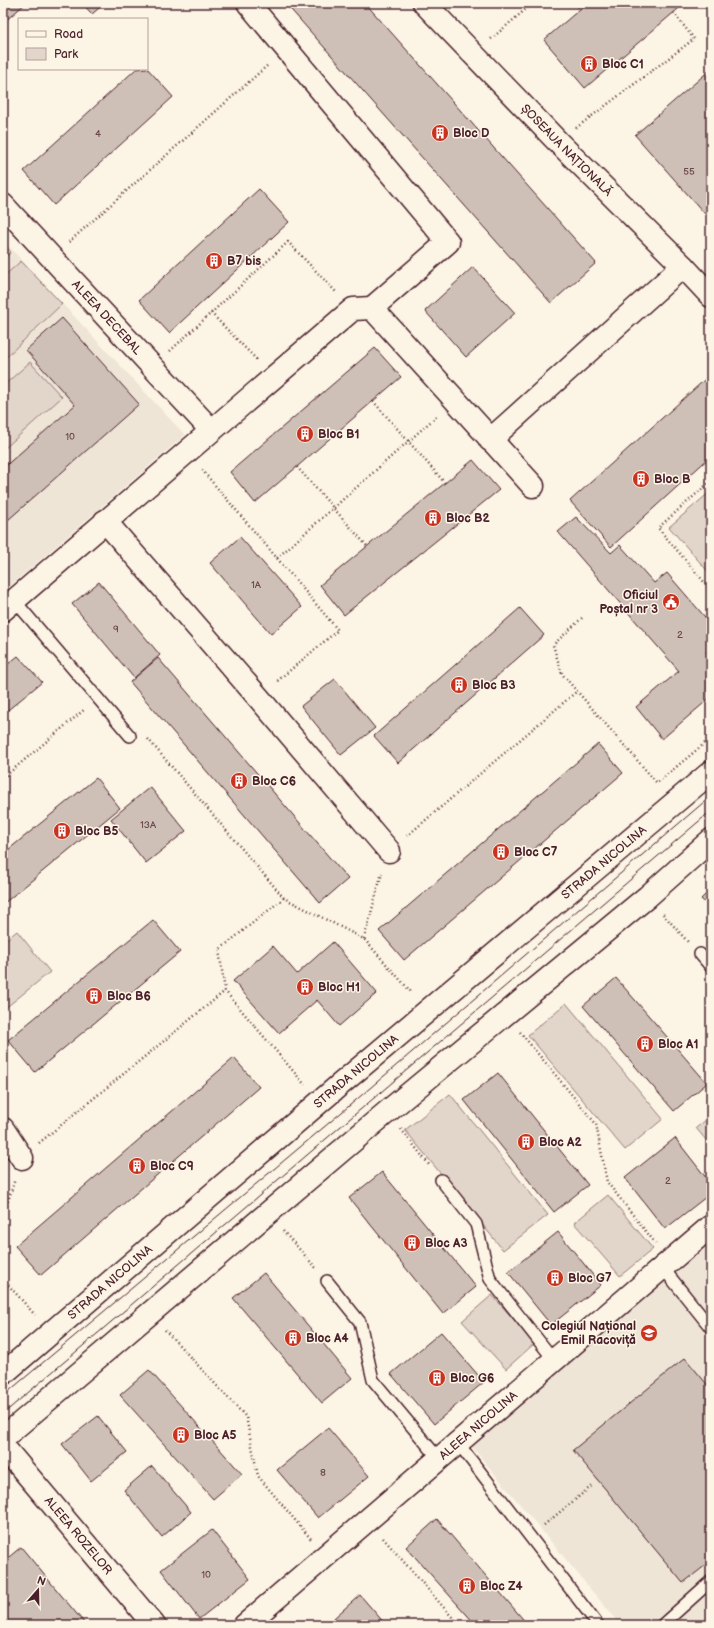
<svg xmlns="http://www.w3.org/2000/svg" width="714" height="1628" viewBox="0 0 714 1628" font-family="'Balsamiq Sans',sans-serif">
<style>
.built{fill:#eee5d7}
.green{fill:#e2d5ca;stroke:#967a7a}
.building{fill:#cfc0b7;stroke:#4a1f2b}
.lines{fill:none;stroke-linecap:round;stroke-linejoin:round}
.lane-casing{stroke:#4a1f2b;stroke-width:14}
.street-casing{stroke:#4a1f2b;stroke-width:25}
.secondary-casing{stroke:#4a1f2b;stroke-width:25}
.path{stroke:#4a1f2b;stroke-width:2.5;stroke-dasharray:1 3;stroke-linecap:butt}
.lane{stroke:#fcf5e5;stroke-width:11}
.street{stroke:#fcf5e5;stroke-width:22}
.secondary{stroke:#fcf5e5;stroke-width:22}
.tram{stroke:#4a1f2b;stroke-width:1}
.labels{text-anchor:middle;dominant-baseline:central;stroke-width:3;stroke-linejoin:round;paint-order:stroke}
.number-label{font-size:10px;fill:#6b474e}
.poi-label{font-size:12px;font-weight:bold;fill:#4a1f2b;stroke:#fcf5e5;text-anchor:start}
.street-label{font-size:12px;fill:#4a1f2b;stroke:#fcf5e5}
</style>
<rect width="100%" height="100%" fill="#fcf5e5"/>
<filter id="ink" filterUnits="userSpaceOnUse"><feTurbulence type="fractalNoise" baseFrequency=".025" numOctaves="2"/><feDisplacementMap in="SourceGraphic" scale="8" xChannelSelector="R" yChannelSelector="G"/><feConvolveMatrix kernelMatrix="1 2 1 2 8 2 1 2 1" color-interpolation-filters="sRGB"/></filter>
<g filter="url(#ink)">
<g class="built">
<path d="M3,240L185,435L3,592Z"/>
<path d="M711,1230V1625H641L617,1621L463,1436Z"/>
</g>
<g class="green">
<path d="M3,244L11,252L3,260Z"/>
<path d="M21,261L62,304L3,360V277Z"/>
<path d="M30,362L62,397L4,449L3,386Z"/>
<path d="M711,491V575L669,527Z"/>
<path d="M17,931L50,972L3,1010V942Z"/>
<path d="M566,1003L663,1119L625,1150L528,1035Z"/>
<path d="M450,1094L548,1215L503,1250L405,1130Z"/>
<path d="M711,1116V1146L696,1128Z"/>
<path d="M608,1195L653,1249L620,1276L574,1223Z"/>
<path d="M492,1295L535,1343L506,1369L462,1321Z"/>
</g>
<g class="building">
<path d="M3,3H26L3,23Z"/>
<path d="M82,3H105L92,14Z"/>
<path d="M285,3H365L596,263L551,303Z"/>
<path d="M587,3H685L585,88L544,40Z"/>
<path d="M147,68L173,97L54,205L24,171L136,69Z"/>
<path d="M711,69V209L705,214L635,135Z"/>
<path d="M259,189L289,222L169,333L139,300Z"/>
<path d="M473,267L515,313L466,357L425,311Z"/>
<path d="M62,318L139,404L8,520L3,515V468L75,405L26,350Z"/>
<path d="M375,348L401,377L255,503L230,472Z"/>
<path d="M711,374V456L611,547L570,501Z"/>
<path d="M473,460L499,490L344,615L320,585Z"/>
<path d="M576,517L611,553L620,545L654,583L667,573L711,624V647L706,652L711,658V697L662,739L636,707L679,671L558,532Z"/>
<path d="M240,537L302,607L271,634L210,563Z"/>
<path d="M99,582L160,655L134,678L72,604Z"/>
<path d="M520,608L544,635L398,763L374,736Z"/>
<path d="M18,656L42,682L3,714V668Z"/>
<path d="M158,658L348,879L320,903L130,682Z"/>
<path d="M335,679L375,728L341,755L301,706Z"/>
<path d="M598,744L623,773L404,960L379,931Z"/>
<path d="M96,778L120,808L3,904V854Z"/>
<path d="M150,787L186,831L146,863L111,819Z"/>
<path d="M711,889V908L701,899Z"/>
<path d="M153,920L180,952L35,1072L8,1040Z"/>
<path d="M333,942L377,993L339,1026L317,1000L279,1033L233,981L273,946L297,974Z"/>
<path d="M616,978L707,1083L674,1111L583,1006Z"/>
<path d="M234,1058L259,1087L41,1275L15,1246Z"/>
<path d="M498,1073L588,1185L554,1212L464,1100Z"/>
<path d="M675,1138L711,1184V1193L665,1229L625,1178Z"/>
<path d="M382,1172L476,1287L443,1314L349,1198Z"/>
<path d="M558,1232L601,1285L551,1325L508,1272Z"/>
<path d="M264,1273L352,1378L322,1403L233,1298Z"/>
<path d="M441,1332L484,1382L434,1424L391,1374Z"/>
<path d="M685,1358L711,1389V1561L683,1583L573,1450Z"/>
<path d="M149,1370L242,1474L213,1499L120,1395Z"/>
<path d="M98,1416L127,1452L91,1481L62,1444Z"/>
<path d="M328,1428L369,1476L318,1518L277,1470Z"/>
<path d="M152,1466L191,1512L162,1537L124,1490Z"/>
<path d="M437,1519L528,1625H476L406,1547Z"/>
<path d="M212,1530L250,1579L199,1619L161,1570Z"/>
<path d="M21,1547L86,1625H3V1562Z"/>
<path d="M360,1595L386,1625H326Z"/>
</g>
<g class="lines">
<g class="lane-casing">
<g id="lane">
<path d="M15,601L130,736"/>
<path d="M700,954L711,967"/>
<path d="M441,1180L476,1224L490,1279L554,1360"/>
<path d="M663,1268L711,1328"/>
<path d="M327,1281L360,1322L373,1380L439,1459"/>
<path d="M458,1443L598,1625"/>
<path d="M662,1625L711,1581"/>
</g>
</g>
<g class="street-casing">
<g id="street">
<path d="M248,3L448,242L372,308"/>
<path id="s1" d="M3,205L211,430"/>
<path d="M372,308L533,486"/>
<path d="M490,440L683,266"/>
<path d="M105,521L258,697L389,851"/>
<path d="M3,610L353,309L372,308"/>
<path d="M3,1129L22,1158"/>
<path id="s2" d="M3,1446L154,1625"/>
<path id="s3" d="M245,1625L711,1226"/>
</g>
</g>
<g class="secondary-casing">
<g id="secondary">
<path id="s4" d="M424,3L558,142L683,266L711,296"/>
<path id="s5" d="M3,1374L336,1088L711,772"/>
<path d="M3,1438L387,1112L647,897L711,840"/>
</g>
</g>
<g class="path">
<path d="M576,3L580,9"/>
<path d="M491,39L533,3"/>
<path d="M576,128L694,39L674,13"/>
<path d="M69,242L269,64"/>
<path d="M211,313L258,361"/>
<path d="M170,351L288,242L337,293"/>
<path d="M373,401L445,483"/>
<path d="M297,467L367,546"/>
<path d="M202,470L338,630L276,682"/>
<path d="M711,481L658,528L711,590"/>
<path d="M277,558L438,415"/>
<path d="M582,618L553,645L562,674L657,783L711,738"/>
<path d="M148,739L284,898L364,939L412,993"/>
<path d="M3,778L85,709"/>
<path d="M407,836L576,692"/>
<path d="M284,898L219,950L225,991L305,1085"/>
<path d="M663,914L688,942"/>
<path d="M364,939L382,873"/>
<path d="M520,1032L596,1124L607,1182L656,1244"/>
<path d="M401,1129L430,1166"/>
<path d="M39,1143L225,991"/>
<path d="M3,1217L15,1179"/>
<path d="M283,1231L316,1268"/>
<path d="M3,1279L35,1315"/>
<path d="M165,1330L246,1417L258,1476L311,1539"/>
<path d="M544,1525L593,1485"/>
<path d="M383,1538L459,1625"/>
</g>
<use href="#lane" class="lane"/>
<use href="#street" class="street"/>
<use href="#secondary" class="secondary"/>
<g class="tram">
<path d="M3,1396L342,1112L711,796"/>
<path d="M3,1414L711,811"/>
</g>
</g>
</g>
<defs>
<g id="building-disc" transform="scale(0.9)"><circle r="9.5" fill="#c8321e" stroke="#fcf5e5"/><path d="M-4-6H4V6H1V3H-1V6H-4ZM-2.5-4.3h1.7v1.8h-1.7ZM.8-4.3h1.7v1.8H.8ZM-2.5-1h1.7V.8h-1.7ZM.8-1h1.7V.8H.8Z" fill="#fff"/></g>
<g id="civic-disc" transform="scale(0.9)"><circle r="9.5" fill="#c8321e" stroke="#fcf5e5"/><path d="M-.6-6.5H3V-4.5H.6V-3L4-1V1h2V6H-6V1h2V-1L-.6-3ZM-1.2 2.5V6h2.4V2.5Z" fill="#fff"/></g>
<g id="school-disc" transform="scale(0.9)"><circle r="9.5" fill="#c8321e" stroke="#fcf5e5"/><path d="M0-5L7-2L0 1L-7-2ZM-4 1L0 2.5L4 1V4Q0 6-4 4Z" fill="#fff"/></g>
</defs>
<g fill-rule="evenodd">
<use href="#building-disc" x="589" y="64"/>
<use href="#building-disc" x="440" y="133"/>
<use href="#building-disc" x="214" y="261"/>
<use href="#building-disc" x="305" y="434"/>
<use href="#building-disc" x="641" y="479"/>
<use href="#building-disc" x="433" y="518"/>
<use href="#civic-disc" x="671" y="602"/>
<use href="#building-disc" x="459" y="685"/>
<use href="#building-disc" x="239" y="781"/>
<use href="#building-disc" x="62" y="831"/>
<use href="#building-disc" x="501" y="852"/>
<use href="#building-disc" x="305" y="987"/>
<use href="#building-disc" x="94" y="996"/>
<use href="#building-disc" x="645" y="1044"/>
<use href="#building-disc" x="526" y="1142"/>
<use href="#building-disc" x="137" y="1166"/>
<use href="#building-disc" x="412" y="1243"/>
<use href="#building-disc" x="555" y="1278"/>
<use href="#school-disc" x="649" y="1333"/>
<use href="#building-disc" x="293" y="1338"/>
<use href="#building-disc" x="437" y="1378"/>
<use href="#building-disc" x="181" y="1435"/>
<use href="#building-disc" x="467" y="1586"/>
</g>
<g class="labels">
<g class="number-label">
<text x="98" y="134">4</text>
<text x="689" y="172">55</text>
<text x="70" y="437">10</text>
<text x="256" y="585">1A</text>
<text x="116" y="629">9</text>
<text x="680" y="635">2</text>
<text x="148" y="825">13A</text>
<text x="668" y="1181">2</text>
<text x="323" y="1473">8</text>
<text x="206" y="1575">10</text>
</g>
<g class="poi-label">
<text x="602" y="64">Bloc C1</text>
<text x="453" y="133">Bloc D</text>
<text x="227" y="261">B7 bis</text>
<text x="318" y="434">Bloc B1</text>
<text x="654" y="479">Bloc B</text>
<text x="446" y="518">Bloc B2</text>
<text x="658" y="595" text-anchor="end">Oficiul<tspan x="658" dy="14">Poștal nr 3</tspan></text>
<text x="472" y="685">Bloc B3</text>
<text x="252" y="781">Bloc C6</text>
<text x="75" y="831">Bloc B5</text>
<text x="514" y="852">Bloc C7</text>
<text x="318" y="987">Bloc H1</text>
<text x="107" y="996">Bloc B6</text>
<text x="658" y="1044">Bloc A1</text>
<text x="539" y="1142">Bloc A2</text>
<text x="150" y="1166">Bloc C9</text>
<text x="425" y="1243">Bloc A3</text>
<text x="568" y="1278">Bloc G7</text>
<text x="636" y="1326" text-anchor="end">Colegiul Național<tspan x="636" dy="14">Emil Racoviță</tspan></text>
<text x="306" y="1338">Bloc A4</text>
<text x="450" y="1378">Bloc G6</text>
<text x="194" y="1435">Bloc A5</text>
<text x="480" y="1586">Bloc Z4</text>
</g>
<g class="street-label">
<text stroke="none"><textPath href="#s4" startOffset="205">ȘOSEAUA NAȚIONALĂ</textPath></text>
<text stroke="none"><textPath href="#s1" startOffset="153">ALEEA DECEBAL</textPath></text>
<text stroke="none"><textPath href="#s5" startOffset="789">STRADA NICOLINA</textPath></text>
<text stroke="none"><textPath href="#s5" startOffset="465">STRADA NICOLINA</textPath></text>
<text stroke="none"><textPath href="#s5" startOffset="141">STRADA NICOLINA</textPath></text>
<text stroke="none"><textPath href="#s3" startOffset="307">ALEEA NICOLINA</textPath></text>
<text stroke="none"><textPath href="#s2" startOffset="117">ALEEA ROZELOR</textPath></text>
</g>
</g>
<rect width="714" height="1628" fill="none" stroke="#fcf5e5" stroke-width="16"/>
<rect x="8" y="8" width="698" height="1612" fill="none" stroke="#4a1f2b" stroke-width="1.5" filter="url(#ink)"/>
<rect x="18" y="18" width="130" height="52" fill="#fcf5e5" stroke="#b59f9b"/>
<rect x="26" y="31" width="20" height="6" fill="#fcf5e5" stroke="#b59f9b"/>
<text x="54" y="38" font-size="12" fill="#4a1f2b">Road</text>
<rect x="26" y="48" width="20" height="12" fill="#e2d5ca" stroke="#b59f9b"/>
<text x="54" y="58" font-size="12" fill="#4a1f2b">Park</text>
<g transform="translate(38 1590) rotate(20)" stroke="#fcf5e5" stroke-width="3" paint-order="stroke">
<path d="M0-3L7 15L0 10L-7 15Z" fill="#4a1f2b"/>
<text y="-6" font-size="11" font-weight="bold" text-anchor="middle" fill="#4a1f2b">N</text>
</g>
</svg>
